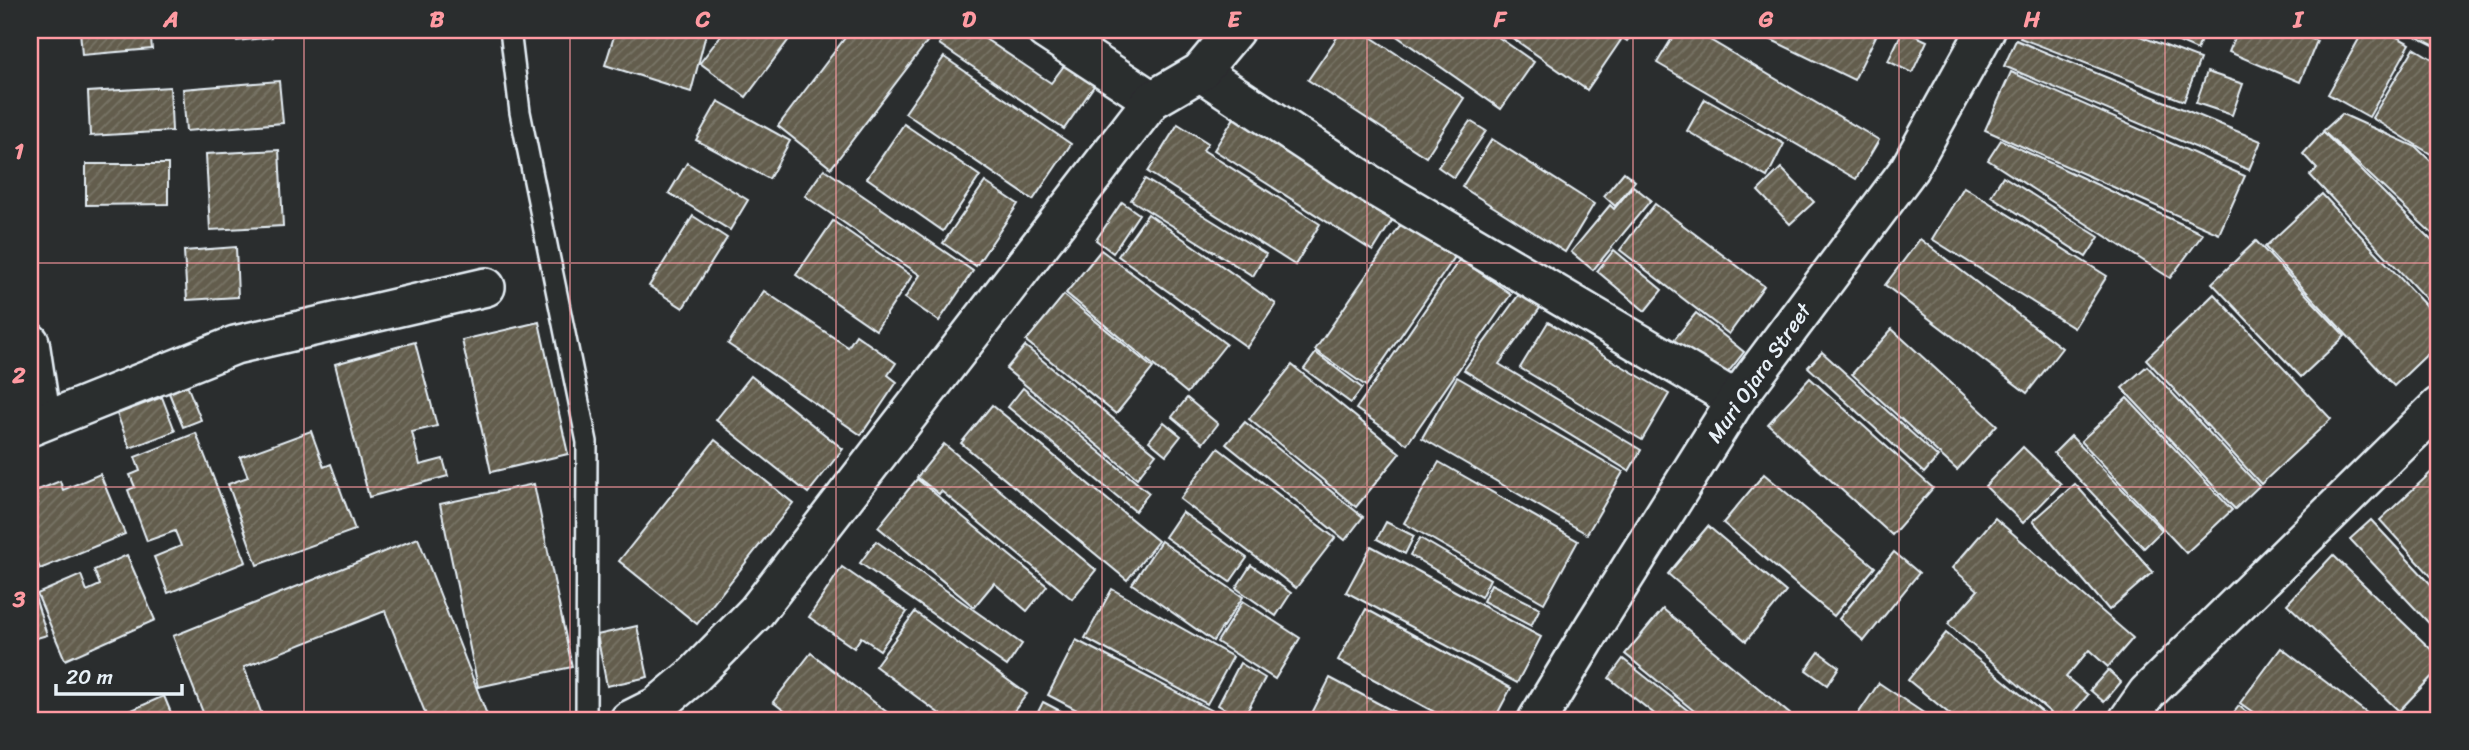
<svg xmlns="http://www.w3.org/2000/svg" width="2469" height="750" viewBox="0 0 2469 750" font-family="Sriracha,sans-serif">
<style>
.building{fill:url(#building-hatch);stroke:#e8f1f8;stroke-width:2}
.lines{fill:none;stroke-linecap:round;stroke-linejoin:round}
.service-casing{stroke:#e8f1f8;stroke-width:24}
.minor-casing{stroke:#e8f1f8;stroke-width:42}
.service{stroke:#2a2d2e;stroke-width:19}
.minor{stroke:#2a2d2e;stroke-width:37}
.grid{fill:none;stroke:#ff9aa2;stroke-width:2;stroke-opacity:0.55}
.labels{text-anchor:middle;dominant-baseline:central;stroke-width:6;stroke-linejoin:round;paint-order:stroke}
.street-label{font-size:21px;fill:#e8f1f8;stroke:#2a2d2e}
.neatline{fill:none;stroke:#ff9aa2;stroke-width:2.5}
.grid-label{font-size:23px;text-anchor:middle;font-weight:bold;fill:#ff9aa2}
</style>
<defs>
<pattern id="building-hatch" width="6" height="6" patternUnits="userSpaceOnUse" patternTransform="scale(1.75)"><rect width="6" height="6" fill="#635d4d"/><path d="M-1 1l2-2M0 6l6-6M5 7l2-2" fill="none" stroke="#797567"/></pattern>
</defs>
<rect width="100%" height="100%" fill="#2a2d2e"/>
<filter id="ink" filterUnits="userSpaceOnUse"><feTurbulence type="fractalNoise" baseFrequency=".0143" numOctaves="2"/><feDisplacementMap in="SourceGraphic" scale="14" xChannelSelector="R" yChannelSelector="G"/><feConvolveMatrix kernelMatrix="1 2 1 2 8 2 1 2 1" color-interpolation-filters="sRGB"/></filter>
<g filter="url(#ink)">
<g class="building">
<path d="M80,30H150L152,49L82,55Z"/>
<path d="M235,30H271L272,37L237,41Z"/>
<path d="M616,30H707L691,92L605,65Z"/>
<path d="M725,30H796L746,97L700,63Z"/>
<path d="M851,30H936L831,168L778,126Z"/>
<path d="M948,30H972L1051,83L1066,63L1096,83L1064,129L939,44Z"/>
<path d="M1342,30H1360L1464,98L1426,157L1308,80Z"/>
<path d="M1388,30H1488L1534,62L1501,109Z"/>
<path d="M1501,30H1606L1621,40L1587,90Z"/>
<path d="M1610,30H1635L1627,41Z"/>
<path d="M1677,30H1693L1879,140L1856,179L1657,63Z"/>
<path d="M1751,30H1879L1854,80Z"/>
<path d="M1903,30L1927,41L1912,73L1888,61Z"/>
<path d="M2024,30H2124L2200,59L2184,101L2020,38Z"/>
<path d="M2151,30H2205L2197,50Z"/>
<path d="M2238,30H2289L2317,41L2300,82L2229,52Z"/>
<path d="M2364,30H2384L2410,44L2369,117L2328,94Z"/>
<path d="M2403,30H2439V48Z"/>
<path d="M2016,40L2261,141L2249,170L2004,66Z"/>
<path d="M2414,48L2439,63V159L2372,118Z"/>
<path d="M944,57L1071,144L1033,200L905,113Z"/>
<path d="M2011,72L2245,176L2219,234L1985,130Z"/>
<path d="M2207,72L2243,84L2232,115L2196,103Z"/>
<path d="M279,81L283,123L186,131L183,89Z"/>
<path d="M170,87L172,131L90,136L88,92Z"/>
<path d="M1705,99L1784,144L1767,177L1687,131Z"/>
<path d="M718,101L790,141L769,179L696,140Z"/>
<path d="M1239,110L1398,211L1373,251L1214,150Z"/>
<path d="M2342,114L2416,147L2439,169V240L2323,131Z"/>
<path d="M1470,121L1486,131L1454,178L1438,167Z"/>
<path d="M904,124L980,176L943,231L867,178Z"/>
<path d="M1178,124L1208,143L1203,150L1320,224L1295,265L1148,172Z"/>
<path d="M2323,132L2439,248V313L2310,175L2317,169L2303,154Z"/>
<path d="M1492,139L1594,204L1565,252L1462,187Z"/>
<path d="M2001,140L2203,234L2170,278L1988,160Z"/>
<path d="M279,150L283,226L210,230L206,154Z"/>
<path d="M687,163L748,200L730,230L669,193Z"/>
<path d="M86,164H168V204L86,205Z"/>
<path d="M1781,168L1814,202L1790,224L1758,191Z"/>
<path d="M824,169L973,271L939,321L905,298L920,275L805,196Z"/>
<path d="M1624,172L1635,181L1615,206L1604,196Z"/>
<path d="M2003,176L2099,237L2086,257L1991,196Z"/>
<path d="M1145,179L1266,254L1253,276L1131,200Z"/>
<path d="M985,182L1018,204L976,266L943,243Z"/>
<path d="M1633,186L1651,200L1593,270L1571,252L1610,205L1614,209Z"/>
<path d="M1964,187L2107,276L2074,328L1932,239Z"/>
<path d="M2322,194L2439,320V343L2394,386L2265,247Z"/>
<path d="M1122,202L1139,214L1113,253L1096,240Z"/>
<path d="M1655,204L1764,286L1729,334L1620,250Z"/>
<path d="M1148,214L1276,304L1247,347L1118,256Z"/>
<path d="M693,216L727,238L683,308L649,286Z"/>
<path d="M1405,219L1457,254L1366,386L1315,350Z"/>
<path d="M833,221L912,276L876,330L796,275Z"/>
<path d="M1920,239L2062,348L2027,393L1885,285Z"/>
<path d="M2256,241L2345,336L2301,377L2212,283Z"/>
<path d="M236,247L238,297L187,300L184,251Z"/>
<path d="M1101,250L1226,344L1187,393L1066,293Z"/>
<path d="M1614,250L1662,290L1645,311L1597,271Z"/>
<path d="M1460,259L1511,294L1407,444L1356,409Z"/>
<path d="M1523,289L1543,304L1499,364L1641,450L1629,471L1464,370Z"/>
<path d="M764,291L848,347L856,335L896,363L888,375L897,382L861,435L728,344Z"/>
<path d="M2214,294L2331,419L2261,484L2146,359Z"/>
<path d="M1064,295L1153,368L1116,414L1026,341Z"/>
<path d="M1696,313L1744,352L1721,381L1672,342Z"/>
<path d="M539,322L568,454L491,472L462,340Z"/>
<path d="M1548,322L1669,394L1642,440L1520,368Z"/>
<path d="M1892,329L1997,425L1957,470L1852,374Z"/>
<path d="M415,342L437,426L412,432L420,465L443,459L448,476L369,497L335,364Z"/>
<path d="M1025,346L1156,454L1137,478L1006,369Z"/>
<path d="M1822,352L1938,457L1924,473L1808,367Z"/>
<path d="M1316,353L1362,388L1351,403L1304,369Z"/>
<path d="M1292,365L1400,453L1356,507L1249,419Z"/>
<path d="M2147,366L2259,486L2235,509L2122,388Z"/>
<path d="M751,376L843,449L808,493L716,420Z"/>
<path d="M1457,377L1623,472L1587,534L1422,438Z"/>
<path d="M1810,378L1933,488L1892,535L1768,424Z"/>
<path d="M187,385L201,420L183,427L169,393Z"/>
<path d="M1023,388L1149,493L1135,511L1008,407Z"/>
<path d="M162,397L175,431L130,448L117,414Z"/>
<path d="M1187,398L1218,424L1203,443L1172,417Z"/>
<path d="M2127,398L2232,510L2186,553L2081,441Z"/>
<path d="M992,405L1158,541L1127,580L961,443Z"/>
<path d="M1164,422L1181,436L1166,455L1149,441Z"/>
<path d="M1245,422L1363,517L1345,540L1226,444Z"/>
<path d="M311,431L324,467L331,464L355,530L257,565L228,484L248,477L240,457Z"/>
<path d="M196,433L246,562L168,593L154,557L181,546L175,531L147,541L128,490L135,487L130,475L140,471L135,457Z"/>
<path d="M2071,436L2162,530L2144,548L2054,453Z"/>
<path d="M715,440L793,503L697,624L619,561Z"/>
<path d="M944,444L1096,570L1072,599L941,491L939,494L917,477Z"/>
<path d="M2023,447L2061,484L2023,523L1985,486Z"/>
<path d="M1218,448L1335,538L1296,588L1180,499Z"/>
<path d="M1439,462L1578,541L1544,603L1404,523Z"/>
<path d="M2439,465V585L2380,520Z"/>
<path d="M100,474L125,534L40,569L30,543V506L38,503L33,492L60,481L63,490Z"/>
<path d="M1764,474L1875,567L1834,616L1723,523Z"/>
<path d="M917,479L1047,586L1027,611L994,583L974,607L878,527Z"/>
<path d="M534,484L572,667L478,687L440,504Z"/>
<path d="M2075,484L2153,572L2109,610L2033,521Z"/>
<path d="M1182,512L1247,558L1230,582L1165,537Z"/>
<path d="M1995,518L2133,638L2108,667L2089,650L2066,677L2088,695L2067,720H2059L1948,624L1978,590L1952,568Z"/>
<path d="M2371,520L2439,593V634L2350,539Z"/>
<path d="M1386,522L1414,536L1405,554L1377,539Z"/>
<path d="M1708,526L1786,592L1746,641L1668,574Z"/>
<path d="M418,538L489,720H428L385,611L244,667L264,720H206L173,636Z"/>
<path d="M1420,538L1490,579L1481,597L1410,555Z"/>
<path d="M876,541L1022,644L1007,666L860,563Z"/>
<path d="M1161,541L1243,597L1213,641L1132,584Z"/>
<path d="M1371,546L1541,637L1517,683L1346,592Z"/>
<path d="M1894,552L1919,573L1864,641L1839,619Z"/>
<path d="M127,555L155,620L65,660L37,594L81,575L87,591L100,585L94,570Z"/>
<path d="M2333,555L2439,657V669L2399,711L2287,604Z"/>
<path d="M1251,565L1291,593L1276,616L1236,588Z"/>
<path d="M842,567L907,612L880,650L861,637L854,648L809,617Z"/>
<path d="M1491,584L1540,608L1531,626L1483,601Z"/>
<path d="M1112,589L1233,657L1207,704L1085,638Z"/>
<path d="M34,594L47,635L30,640V595Z"/>
<path d="M1243,601L1300,638L1275,679L1217,642Z"/>
<path d="M1366,609L1511,688L1494,720H1449L1338,660Z"/>
<path d="M1663,609L1797,720H1705L1625,654Z"/>
<path d="M915,612L1027,694L1007,720H948L875,666Z"/>
<path d="M637,626L648,677L607,686L597,635Z"/>
<path d="M1946,633L2052,720H1957L1908,680Z"/>
<path d="M1076,640L1230,720H1096L1048,695Z"/>
<path d="M2281,648L2376,720H2264L2240,703Z"/>
<path d="M1819,652L1839,667L1827,685L1806,670Z"/>
<path d="M811,653L897,720H796L773,702Z"/>
<path d="M1623,659L1700,720H1662L1609,678Z"/>
<path d="M1240,663L1265,678L1243,719L1218,705Z"/>
<path d="M2108,670L2121,682L2104,702L2090,690Z"/>
<path d="M1330,678L1410,720H1316L1310,717Z"/>
<path d="M1879,683L1934,720H1854Z"/>
<path d="M164,696L174,720H122L120,715Z"/>
<path d="M1043,702L1078,720H1034Z"/>
<path d="M2239,706L2257,720H2228Z"/>
<path d="M773,713L783,720H767Z"/>
<path d="M1274,713L1289,720H1271Z"/>
</g>
<g class="lines">
<g class="service-casing">
<path id="service" d="M510,30L520,112L587,442L586,720"/>
</g>
<g class="minor-casing">
<g id="minor">
<path d="M1045,30L1152,100"/>
<path d="M1200,72L1368,183L1736,400"/>
<path d="M30,342L42,421"/>
<path d="M30,427L235,345L486,287"/>
<path d="M629,720L657,706L694,675L756,612L1152,100L1200,72L1235,30"/>
<path d="M1537,720L1594,626L1736,400L1909,169L1986,30"/>
<path d="M2128,720L2147,693L2439,406"/>
</g>
</g>
<use href="#service" class="service"/>
<use href="#minor" class="minor"/>
</g>
</g>
<path class="grid" d="M304,30V720M570,30V720M836,30V720M1102,30V720M1367,30V720M1633,30V720M1899,30V720M2165,30V720M30,263H2439M30,487H2439"/>
<g class="labels">
<g class="street-label">
<text transform="translate(1759 373) rotate(-55)">Muri Ojara Street</text>
</g>
</g>
<rect width="2469" height="750" fill="none" stroke="#2a2d2e" stroke-width="77"/>
<path d="M56 684v10h126v-10" fill="none" stroke="#e8f1f8" stroke-width="3.5"/>
<text x="66" y="684" font-size="21" fill="#e8f1f8" stroke="#2a2d2e" stroke-width="5" paint-order="stroke">20 m</text>
<rect x="38" y="38" width="2392" height="674" class="neatline"/>
<g class="grid-label">
<text x="171" y="27">A</text>
<text x="437" y="27">B</text>
<text x="703" y="27">C</text>
<text x="969" y="27">D</text>
<text x="1234" y="27">E</text>
<text x="1500" y="27">F</text>
<text x="1766" y="27">G</text>
<text x="2032" y="27">H</text>
<text x="2298" y="27">I</text>
<text x="19" y="159">1</text>
<text x="19" y="383">2</text>
<text x="19" y="607">3</text>
</g>
</svg>
